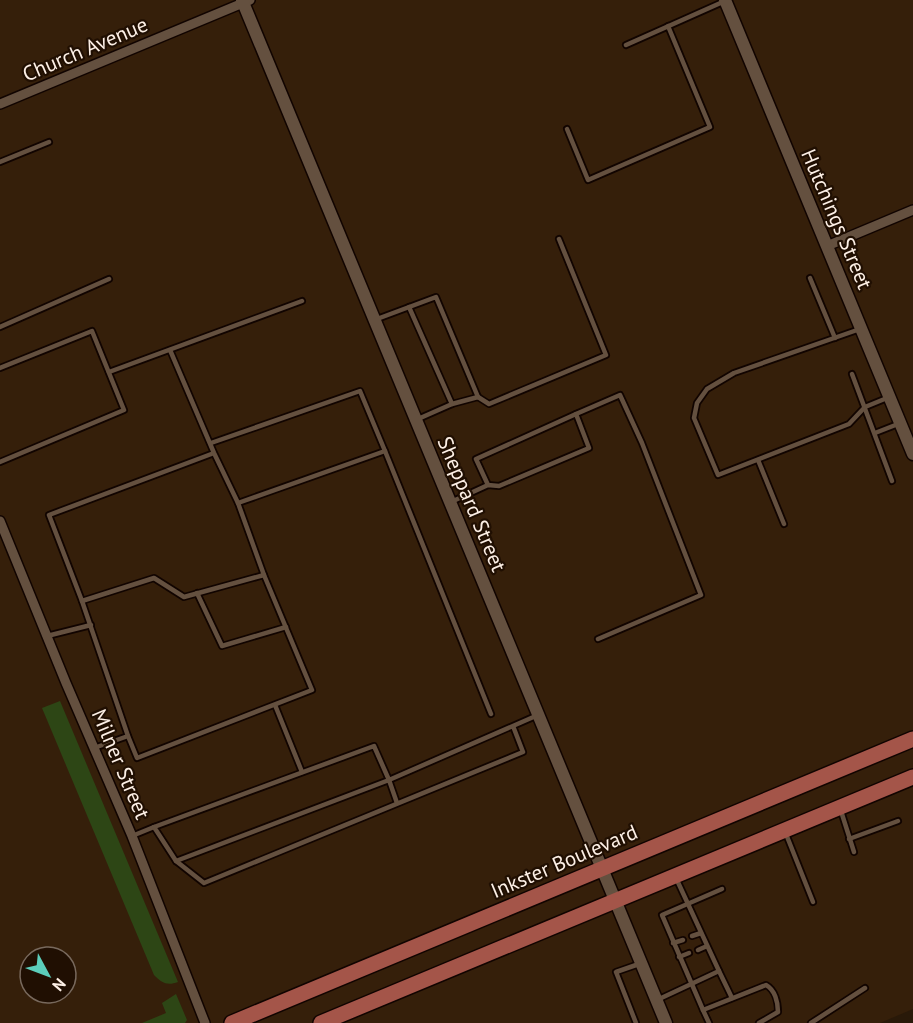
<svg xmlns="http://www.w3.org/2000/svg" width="913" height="1023" viewBox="0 0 913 1023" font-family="'PT Sans',sans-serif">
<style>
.built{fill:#351f0a;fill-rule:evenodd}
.green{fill:#2d4615}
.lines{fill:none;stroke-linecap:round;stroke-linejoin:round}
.service-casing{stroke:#110400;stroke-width:8}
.minor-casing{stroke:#110400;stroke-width:12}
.tertiary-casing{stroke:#110400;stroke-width:15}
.primary-casing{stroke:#110400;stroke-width:18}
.service{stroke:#64503f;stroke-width:4.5}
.minor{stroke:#64503f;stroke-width:9}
.tertiary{stroke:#64503f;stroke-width:12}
.primary{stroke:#a45549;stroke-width:15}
.labels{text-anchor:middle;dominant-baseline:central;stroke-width:4.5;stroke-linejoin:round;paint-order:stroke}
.street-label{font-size:21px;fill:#fdf0e6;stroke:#200f02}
</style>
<rect width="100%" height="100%" fill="#291909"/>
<path class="built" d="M0,0H913V1009L880,1023H0ZM30,957H66V993H30Z"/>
<g class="green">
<path d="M60,701L178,982C167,986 162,983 154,975L42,708Z"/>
<path d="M176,994L187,1020L185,1023H142L166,1013L162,1003Z"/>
</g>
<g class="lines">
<g class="service-casing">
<g id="service">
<path d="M626,45L725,1"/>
<path d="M567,129L588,180L710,127L668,26"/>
<path d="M0,162L49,142"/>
<path d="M810,278L835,338"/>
<path d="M409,307L452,404"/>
<path d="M377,319L436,297L478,397"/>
<path d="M0,327L109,279"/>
<path d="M860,329L734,373L707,389L697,403L694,418L718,475L849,424L865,407L887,398"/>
<path d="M170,350L214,453L238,503L264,575L312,690L137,758L128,736L82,601L49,515L214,453"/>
<path d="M0,368L92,331L124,410L0,462"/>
<path d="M109,372L302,301"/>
<path d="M852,374L892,481"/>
<path d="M576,414L620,395L642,443L701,595L598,639"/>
<path d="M418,419L452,404L478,397L489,404L606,355L559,239"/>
<path d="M875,433L898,424"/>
<path d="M211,443L360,391L385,451"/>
<path d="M758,460L784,524"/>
<path d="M451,502L488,485L499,486L589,448L576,414L476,459L488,485"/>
<path d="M238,503L385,451L491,714"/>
<path d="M197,593L222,646L286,627"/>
<path d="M82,601L154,578L184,597L264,575"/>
<path d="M47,636L91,625"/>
<path d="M275,705L302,772"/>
<path d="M513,726L523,752L204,883L176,861L154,827L374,746L389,780L538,715"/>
<path d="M94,748L128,736"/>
<path d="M841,811L854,852"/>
<path d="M786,834L813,902"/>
<path d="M132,836L154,827"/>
<path d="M849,839L898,821"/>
<path d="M176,861L389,780L397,803"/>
<path d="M692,936L701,933"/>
<path d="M673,943L683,940"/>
<path d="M698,950L707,946"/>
<path d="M679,957L689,953"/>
<path d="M719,971L732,998"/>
<path d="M657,1000L719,971L676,878"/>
<path d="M703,1010L662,915L722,889"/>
<path d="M636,1023L616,972L639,964"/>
<path d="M709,1023L703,1010L766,985C775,990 778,1002 778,1012L759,1023"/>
<path d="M811,1023L865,988"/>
</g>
</g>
<g class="minor-casing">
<g id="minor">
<path d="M0,104L250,0"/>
<path d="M827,246L913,210"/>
<path d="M0,521L66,683L132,836L205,1023"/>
</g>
</g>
<g class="tertiary-casing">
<g id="tertiary">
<path d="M242,0L666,1023"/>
<path d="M725,0L913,454"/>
</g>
</g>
<g class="primary-casing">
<g id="primary">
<path d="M232,1023L913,739"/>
<path d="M321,1023L913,777"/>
</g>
</g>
<use href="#service" class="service"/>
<use href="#minor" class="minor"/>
<use href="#tertiary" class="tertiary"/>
<use href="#primary" class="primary"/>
</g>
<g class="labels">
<g class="street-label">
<text transform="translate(85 49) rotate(-23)">Church Avenue</text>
<text transform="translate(837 219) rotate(67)">Hutchings Street</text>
<text transform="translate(472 504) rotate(67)">Sheppard Street</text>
<text transform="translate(121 764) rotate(67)">Milner Street</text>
<text transform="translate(564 861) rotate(-23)">Inkster Boulevard</text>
</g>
</g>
<g transform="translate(48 975) rotate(131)"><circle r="28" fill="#200f02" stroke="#78695d" stroke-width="1.5"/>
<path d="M0-4.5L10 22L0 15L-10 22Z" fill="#5ccebb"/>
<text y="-9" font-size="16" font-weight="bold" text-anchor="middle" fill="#fdf0e6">N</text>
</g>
</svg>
